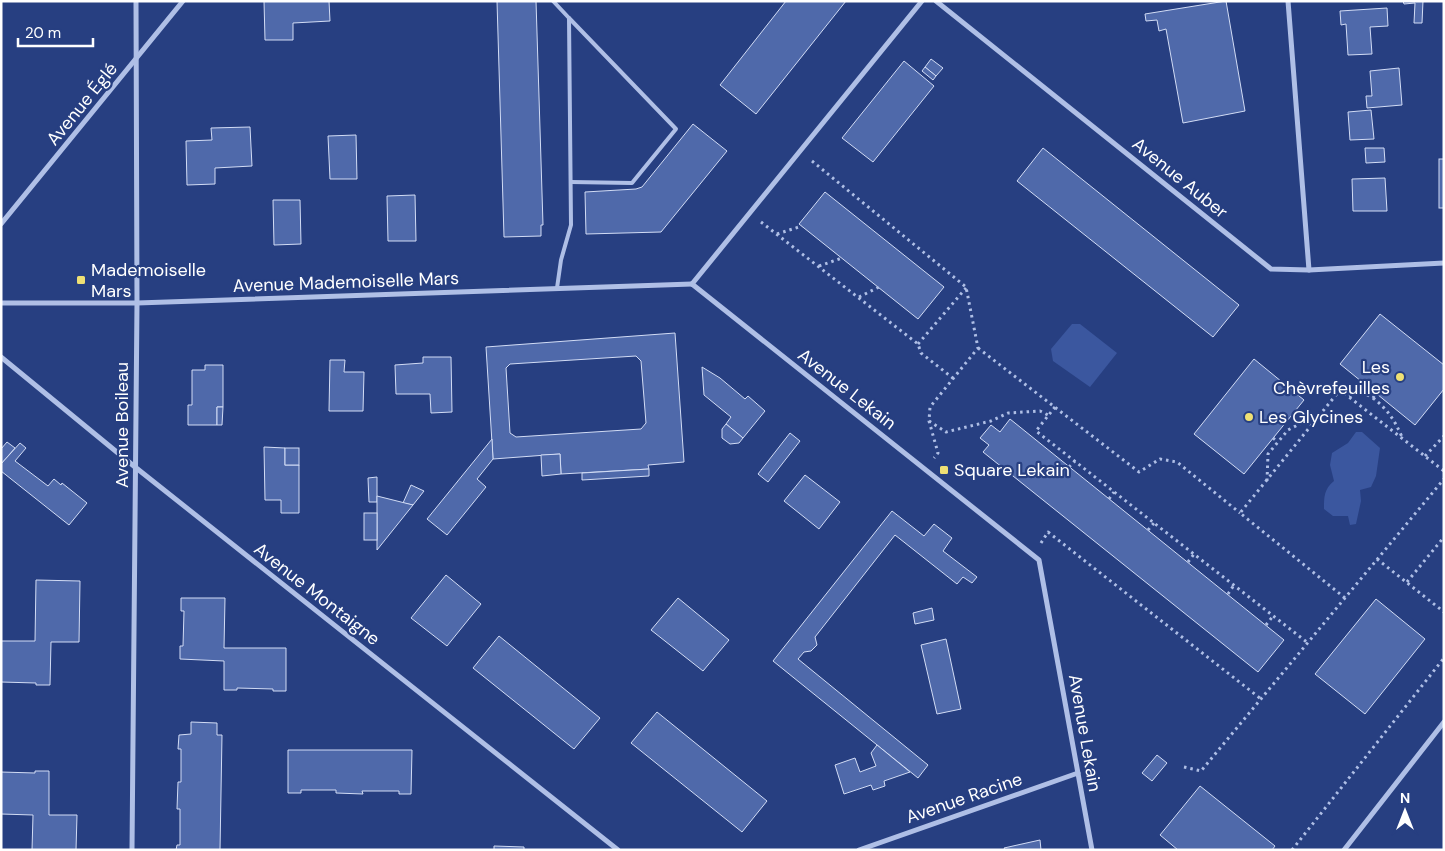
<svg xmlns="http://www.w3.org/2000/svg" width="1445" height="851" viewBox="0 0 1445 851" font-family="'DM Sans',sans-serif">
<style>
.green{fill:#3b579f}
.building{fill:#4f69aa;stroke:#d2dcf5;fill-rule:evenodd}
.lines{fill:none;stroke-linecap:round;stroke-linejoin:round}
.path{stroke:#afbfe6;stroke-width:3;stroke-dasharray:2.5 4;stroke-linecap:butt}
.service{stroke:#afbfe6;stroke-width:4}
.minor{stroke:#afbfe6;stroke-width:5}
.poi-dot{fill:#efe074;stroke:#273f81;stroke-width:2}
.labels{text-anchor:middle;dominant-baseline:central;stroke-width:4.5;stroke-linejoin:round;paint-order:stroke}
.street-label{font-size:18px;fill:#fff;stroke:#273f81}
.poi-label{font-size:18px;fill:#fff;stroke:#273f81;text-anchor:start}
</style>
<rect width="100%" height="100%" fill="#273f81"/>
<g class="green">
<path d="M1072,324H1080L1117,353L1090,387L1053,361L1051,349Z"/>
<path d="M1356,432H1362L1380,448L1376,476L1371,487L1360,490L1361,501L1356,524L1350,525L1348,516H1333L1324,509C1324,497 1324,489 1334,481L1330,465L1332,453L1348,443Z"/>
</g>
<g class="building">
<path d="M264,1H329L330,21L293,23V40H265Z"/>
<path d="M497,1H536L543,225H541V236L504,237Z"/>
<path d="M786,1H846L756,114L720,85Z"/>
<path d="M1226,1L1245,111L1183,123L1166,29L1159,31L1157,20L1146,21L1145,14Z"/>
<path d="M1403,1H1423L1422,23H1414L1415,3L1404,4Z"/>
<path d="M1387,8L1388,26L1370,27L1372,54L1348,55L1346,24L1341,25L1340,11Z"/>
<path d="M931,59L943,68L936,76L925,67Z"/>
<path d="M904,61L934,86L873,162L842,138Z"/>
<path d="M925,67L936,76L933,80L922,71Z"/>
<path d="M1399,68L1402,105L1367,108L1366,96H1372L1370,71Z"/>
<path d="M1371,110L1374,139L1350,140L1348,112Z"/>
<path d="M693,124L727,151L661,232L586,234L585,192L636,189L642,187Z"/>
<path d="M250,127L252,166L215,168V184L187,185L186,141L212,140L211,128Z"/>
<path d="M356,135L357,179H330L328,136Z"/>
<path d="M1043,148L1239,305L1213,337L1017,181Z"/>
<path d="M1365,148H1384L1385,162L1366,163Z"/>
<rect x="1439" y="159" width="5" height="49"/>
<path d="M1385,178L1387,211H1353L1352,179Z"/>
<path d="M825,192L944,287L918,319L799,224Z"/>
<path d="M415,195L416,241H388L387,196Z"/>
<path d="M273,200H300L301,244L274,245Z"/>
<path d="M1380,314L1444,365V389L1415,425L1340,364Z"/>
<path d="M675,333L684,462L648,465L649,469L561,474L560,454L493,459L486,347ZM636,356L641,361L646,423L641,429L516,437L510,433L506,368L510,364Z"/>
<path d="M423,357H451L452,412L431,413L430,394H396L395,365L423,363Z"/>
<path d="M1254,359L1304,400L1244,474L1194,434Z"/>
<path d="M330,360H345L344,372H364L363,411H329Z"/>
<path d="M205,365H223V407H217V425H188V405H192V370H205Z"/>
<path d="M702,367L720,378L745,399L748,396L765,411L743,438L726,424L731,417L704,395Z"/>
<path d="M217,407H223L222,425H217Z"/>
<path d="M1010,419L1284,640L1258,672L983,452L989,445L980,438L991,425L1000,432Z"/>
<path d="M726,424L743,438L739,443L730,444L722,438V429Z"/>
<path d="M790,433L800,441L768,482L758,474Z"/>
<path d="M492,439L493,459L477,479L486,487L447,535L427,519Z"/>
<path d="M7,442L15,448L1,464V449Z"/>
<path d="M20,443L26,448L15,461L48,486L54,479L61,485L62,483L87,503L69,525L1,471V464Z"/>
<path d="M264,447L285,448V465H299V513H281V500H265Z"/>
<rect x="285" y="448" width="14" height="17"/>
<path d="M560,454L561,474L542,476L541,455Z"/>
<path d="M649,469V476L582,480V473Z"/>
<path d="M805,475L840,502L819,529L784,501Z"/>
<path d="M377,477V502H369L368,478Z"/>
<path d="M411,485L424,491L413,505L403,503Z"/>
<path d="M377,496L413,505L377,550Z"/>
<path d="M892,511L924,536L934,524L952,538L943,551L977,577L972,583L963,577L957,584L895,535L815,637L817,645L811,651L804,652L798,659L928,765L918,778L773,661Z"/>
<rect x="364" y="513" width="13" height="27"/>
<path d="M446,575L481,604L447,646L411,618Z"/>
<path d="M36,580L80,581L79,642H51L50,685H36V683L1,682V641H35Z"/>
<path d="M181,598H225L224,648H286V691H273V689L237,688V690H224V661L180,659V646H183L184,611H181Z"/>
<path d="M678,598L729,640L703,671L651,630Z"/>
<path d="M1376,599L1425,639L1365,714L1315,674Z"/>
<path d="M932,608L934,620L915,624L913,613Z"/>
<path d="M499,636L600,718L574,749L473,668Z"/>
<path d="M946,639L961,709L937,714L921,645Z"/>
<path d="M657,712L767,801L742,832L631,743Z"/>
<path d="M191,722L217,723V735H222L220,850H176L177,845H180V809H177L178,782H181V749H178L179,735L191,734Z"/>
<path d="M877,745L910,772L884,781L885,786L873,790L871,785L844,794L835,765L855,758L860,772L876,766L871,753Z"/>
<path d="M288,750H412L411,794H399V791H362L363,794L336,793V790H301V793H288Z"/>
<path d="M1157,755L1167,763L1152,781L1142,773Z"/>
<path d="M35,771H49V815H77L76,850H32L33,815L1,814V772L35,773Z"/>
<path d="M1200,786L1275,846L1272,850H1178L1160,835Z"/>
<path d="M1040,840L1041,850H1005L1004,848Z"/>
<path d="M494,846L524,847V850H494Z"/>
</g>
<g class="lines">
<g class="path">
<path d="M812,161L966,287L978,348L930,407L929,421L938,453L934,458"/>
<path d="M761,222L918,344L921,353L954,379"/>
<path d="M777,234L802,226"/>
<path d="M819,266L842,258"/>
<path d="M859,297L879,287"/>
<path d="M918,344L966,288"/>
<path d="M978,348L1139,472L1160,459L1177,462L1240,513"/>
<path d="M1349,396L1362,392L1373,398L1376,393"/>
<path d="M1373,398C1388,410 1394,419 1402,437"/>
<path d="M1055,407L1036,431L1308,643"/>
<path d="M929,421L946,432L991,421L1008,413L1040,411L1048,415"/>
<path d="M1273,438L1278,442"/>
<path d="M1425,456L1444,436"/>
<path d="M1069,467L1075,461"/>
<path d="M1267,481L1268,454L1288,430L1319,414"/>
<path d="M1109,499L1114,492"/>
<path d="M1148,530L1154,523"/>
<path d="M1041,543L1048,532L1261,699"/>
<path d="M1377,559L1444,612"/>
<path d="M1188,562L1194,554"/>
<path d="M1407,582L1444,537"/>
<path d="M1228,594L1234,585"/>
<path d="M1345,598L1240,513L1340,390L1444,471"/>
<path d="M1266,625L1273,616"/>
<path d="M1184,767L1201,771L1444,479"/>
<path d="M1292,850L1444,658"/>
</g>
<g class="service">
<path d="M553,1L569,18L571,225L561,260L557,288"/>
<path d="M569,18L676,129L632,183L571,182"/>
</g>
<g class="minor">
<path d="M936,1L1271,269L1309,270L1444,263"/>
<path d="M1288,1L1309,270"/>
<path d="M1,224L183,1"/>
<path d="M692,284L1039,560L1092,850"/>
<path d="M692,284L922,1"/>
<path d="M1,303H137L692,284"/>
<path d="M1,357L135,467L618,850"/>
<path d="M132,850L137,303L136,1"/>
<path d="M859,850L1078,773"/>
<path d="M1344,850L1444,722"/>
</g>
</g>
<g class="poi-dot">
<rect x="76" y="275" width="10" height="10" rx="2.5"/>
<circle cx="1400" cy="377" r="5"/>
<circle cx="1249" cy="417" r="5"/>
<rect x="939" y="465" width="10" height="10" rx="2.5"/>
</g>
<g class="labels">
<g class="street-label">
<text transform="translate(82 104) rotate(-51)">Avenue Églé</text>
<text transform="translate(1180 178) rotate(39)">Avenue Auber</text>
<text transform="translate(346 282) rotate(-2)">Avenue Mademoiselle Mars</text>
<text transform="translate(847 389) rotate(38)">Avenue Lekain</text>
<text transform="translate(122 425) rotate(-90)">Avenue Boileau</text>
<text transform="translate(317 594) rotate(38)">Avenue Montaigne</text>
<text transform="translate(1085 733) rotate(80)">Avenue Lekain</text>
<text transform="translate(964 798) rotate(-19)">Avenue Racine</text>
</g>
<g class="poi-label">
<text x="91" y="270">Mademoiselle<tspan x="91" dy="21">Mars</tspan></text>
<text x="1390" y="367" text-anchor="end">Les<tspan x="1390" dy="21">Chèvrefeuilles</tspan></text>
<text x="1259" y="417">Les Glycines</text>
<text x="954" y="470">Square Lekain</text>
</g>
</g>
<rect width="1445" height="851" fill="none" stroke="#ffffff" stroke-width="5"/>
<g transform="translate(1405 811)" stroke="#273f81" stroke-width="4" paint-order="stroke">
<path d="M0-4L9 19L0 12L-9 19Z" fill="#ffffff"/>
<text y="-8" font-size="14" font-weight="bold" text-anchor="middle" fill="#ffffff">N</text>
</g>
<path d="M18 38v8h75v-8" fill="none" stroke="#ffffff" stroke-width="2.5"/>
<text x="25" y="38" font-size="15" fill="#ffffff" stroke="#273f81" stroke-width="4" paint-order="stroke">20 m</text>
</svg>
